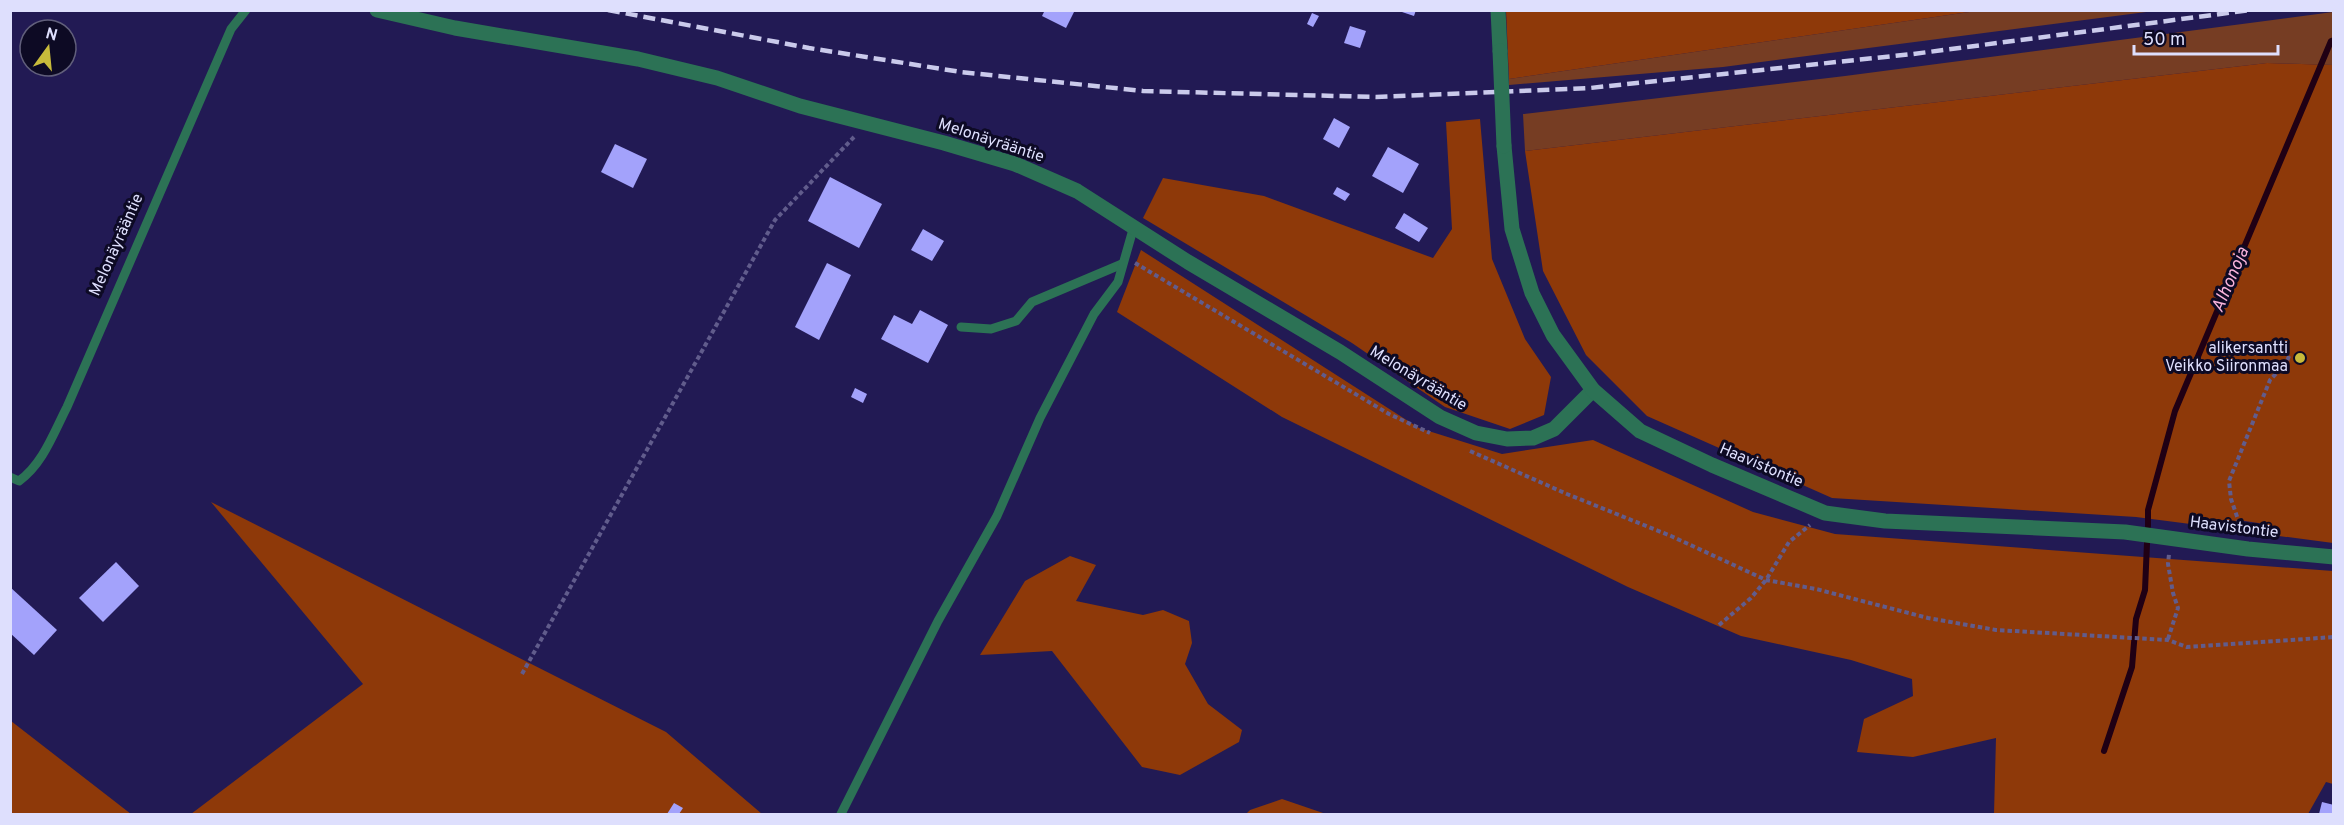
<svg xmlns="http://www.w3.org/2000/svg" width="2344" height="825" viewBox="0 0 2344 825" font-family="Overpass,sans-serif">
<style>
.green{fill:#763d23}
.forest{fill:#8e3909}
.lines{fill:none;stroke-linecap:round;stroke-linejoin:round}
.stream{stroke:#200014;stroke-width:6}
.building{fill:#a3a2fb}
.path{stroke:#615c8c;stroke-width:4;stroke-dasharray:4.5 3;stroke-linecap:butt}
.service{stroke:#2c7255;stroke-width:9}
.minor{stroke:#2c7255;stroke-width:15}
.rail{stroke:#cacaeb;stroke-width:4.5;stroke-dasharray:12 6;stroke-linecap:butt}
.minor-bridge{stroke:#2c7255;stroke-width:15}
.poi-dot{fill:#c8bb3b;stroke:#0d0a24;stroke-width:2}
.labels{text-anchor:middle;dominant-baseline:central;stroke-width:6;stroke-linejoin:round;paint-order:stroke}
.street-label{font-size:16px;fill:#dedffd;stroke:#0d0a24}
.poi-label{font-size:16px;fill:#dedffd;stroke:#0d0a24;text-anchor:end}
.water-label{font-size:18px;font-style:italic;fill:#f8b3db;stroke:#0d0a24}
</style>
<rect width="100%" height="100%" fill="#221a54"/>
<g class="green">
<path d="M1976,11H2154L1723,67L1509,85V79Z"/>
<path d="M2333,12V65L2267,63L1525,151L1523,114L1845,76Z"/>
</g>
<g class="forest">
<path d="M1506,10L1976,11L1509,79Z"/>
<path d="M2267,63L2333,65V543L2264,534L2265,524L2238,520L2237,530L2136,517L1832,498L1647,416L1586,355L1543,271L1525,151Z"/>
<path d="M1480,119L1492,259L1525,339L1551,377L1544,415L1510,429L1445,407L1352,343L1143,218L1163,178L1264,196L1433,258L1452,229L1446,122Z"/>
<path d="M1141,250L1419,428L1502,454L1593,440L1753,512L1835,534L2333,571V784L2326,782L2308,814H1994L1996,738L1913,757L1857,752L1864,719L1913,696L1912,679L1851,660L1741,636L1628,587L1282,417L1117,312Z"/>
<path d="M211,502L666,732L762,814H191L363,684Z"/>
<path d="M1070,556L1096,565L1076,601L1143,615L1163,610L1189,621L1192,643L1185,664L1208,704L1242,730L1239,742L1180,775L1142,767L1052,651L980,655L1025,581Z"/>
<path d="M11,721L131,814H11Z"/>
<path d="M1282,799L1326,814H1246L1250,810Z"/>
</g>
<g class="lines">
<g class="stream">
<path d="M2148,526V510L2175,411L2331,41L2334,40"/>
<path d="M2104,751L2132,667L2136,619L2145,590L2147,543"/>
</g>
</g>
<g class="building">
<path d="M1045,10H1075L1066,28L1042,16Z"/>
<path d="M1396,10H1416L1414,16Z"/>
<path d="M1312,13L1319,16L1313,27L1307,24Z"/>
<path d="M1350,26L1366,31L1360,48L1344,43Z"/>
<path d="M1334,118L1350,127L1339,148L1323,139Z"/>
<path d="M615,144L647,159L633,188L601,172Z"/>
<path d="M1388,147L1419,164L1403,193L1372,176Z"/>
<path d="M830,177L882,204L859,248L808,221Z"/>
<path d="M1337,187L1350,194L1345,201L1333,194Z"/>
<path d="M1404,213L1428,228L1419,242L1395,228Z"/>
<path d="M923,229L944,241L932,261L911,250Z"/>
<path d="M827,263L851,275L819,340L795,327Z"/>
<path d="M920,310L948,325L928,363L881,339L894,315L912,324Z"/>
<path d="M855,388L867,394L863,403L851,397Z"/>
<path d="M116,562L139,586L103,622L79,598Z"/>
<path d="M10,587L57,630L34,655L10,633Z"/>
<path d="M2322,802L2334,805V814H2319Z"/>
<path d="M674,803L683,808L679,814H667Z"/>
</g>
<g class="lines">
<g class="path">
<path d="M1135,263L1389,414L1430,433"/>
<path d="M1470,451L1567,494L1671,536L1766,580L1816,589L1928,618L1996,630L2168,640L2187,647L2334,637"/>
<path d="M2242,531L2231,499L2229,481L2270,380L2286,363L2290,354"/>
<path d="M1719,625L1751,598L1766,580L1789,542L1810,525"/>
<path d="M2168,639L2178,608L2173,593L2168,564L2169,554"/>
<path d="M522,674L775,220L854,137"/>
</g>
<g class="service">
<path d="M961,327L991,329L1016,321L1032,302L1122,264"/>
<path d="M10,477L19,481C43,464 54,432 67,407L231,29L246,10"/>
<path d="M841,814L938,621L997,516L1040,418L1094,314L1118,282L1134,226"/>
</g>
<g class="minor">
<path d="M377,10L455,28L638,59L717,78L800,106L944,143L1015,164L1077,191L1188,262L1340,352L1440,417L1476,433L1507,439L1533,438L1554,429L1593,390"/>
<path d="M1498,10L1500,51"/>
<path d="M1504,146L1512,229L1532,293L1553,335L1593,390L1640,431L1712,465L1825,513L1885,521L2125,532L2248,549L2334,557"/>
</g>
<path class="rail" d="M608,10L809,48L961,72L1143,91L1376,97L1590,88L1913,54L2251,10"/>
<path class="minor-bridge" d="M1500,51L1504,146"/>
</g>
<circle class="poi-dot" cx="2300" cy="358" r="6"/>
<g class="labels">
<g class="street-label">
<text transform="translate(991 141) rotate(18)">Melonäyrääntie</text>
<text transform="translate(117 245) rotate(-66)">Melonäyrääntie</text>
<text transform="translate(1418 379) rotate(31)">Melonäyrääntie</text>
<text transform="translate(1761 466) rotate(23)">Haavistontie</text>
<text transform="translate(2234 528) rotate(7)">Haavistontie</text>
</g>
<g class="poi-label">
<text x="2288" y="349">alikersantti<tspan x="2288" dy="18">Veikko Siironmaa</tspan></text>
</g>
<g class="water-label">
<text transform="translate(2231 280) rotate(-67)">Alhonoja</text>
</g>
</g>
<rect width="2344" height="825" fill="none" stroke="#dedffd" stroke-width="24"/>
<g transform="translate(48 48) rotate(15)"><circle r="28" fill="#0d0a24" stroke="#615f7b" stroke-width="1.5"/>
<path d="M0-4.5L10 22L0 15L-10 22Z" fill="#c8bb3b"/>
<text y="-9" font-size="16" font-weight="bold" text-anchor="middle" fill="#dedffd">N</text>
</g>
<path d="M2134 45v9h144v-9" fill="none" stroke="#dedffd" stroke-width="3"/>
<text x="2143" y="45" font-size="18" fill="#dedffd" stroke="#0d0a24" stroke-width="4.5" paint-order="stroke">50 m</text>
</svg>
